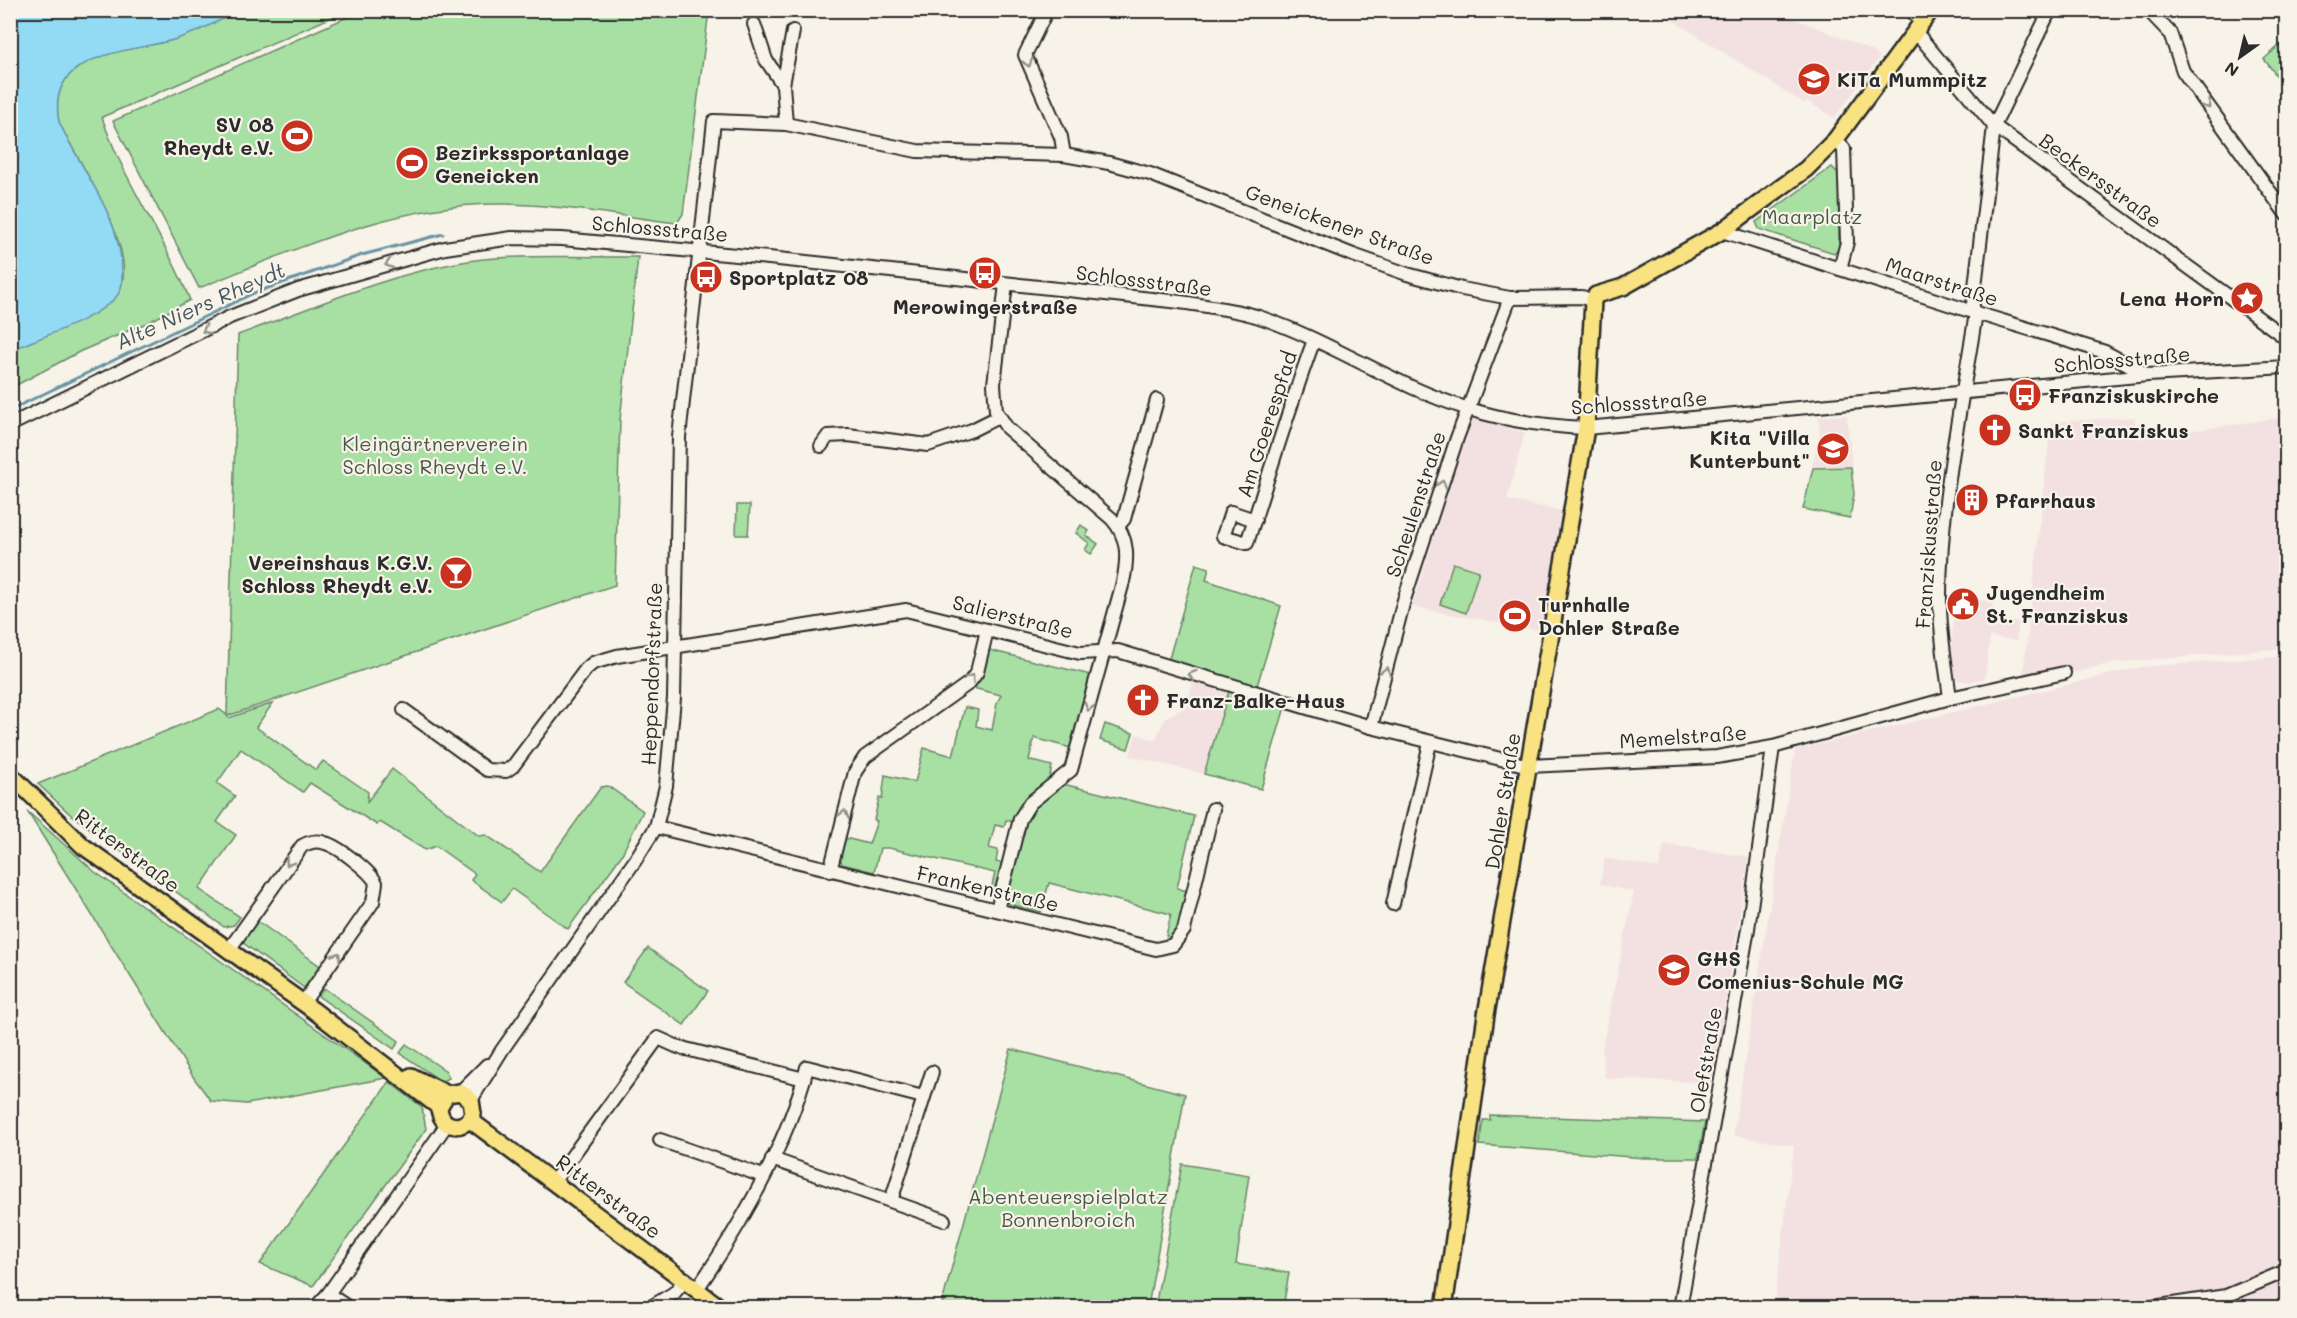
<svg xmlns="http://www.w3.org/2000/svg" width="2297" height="1318" viewBox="0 0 2297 1318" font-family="Mali,sans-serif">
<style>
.built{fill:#f3e1e1}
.green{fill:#a8e0a4;stroke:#6a8668;stroke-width:1.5}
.water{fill:#93daf5;stroke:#6994a4;stroke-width:1.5}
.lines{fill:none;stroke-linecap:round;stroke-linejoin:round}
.stream{stroke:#6994a4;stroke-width:3}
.minor-casing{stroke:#2b2b2b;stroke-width:16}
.major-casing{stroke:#2b2b2b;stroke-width:20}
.minor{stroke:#f7f3e8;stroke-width:12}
.major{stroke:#f8e281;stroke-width:15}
.oneway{stroke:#918f8a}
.labels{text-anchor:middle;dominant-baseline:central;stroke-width:4.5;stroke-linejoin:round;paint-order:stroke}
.poi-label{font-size:20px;font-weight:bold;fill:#2b2b2b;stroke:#f7f3e8;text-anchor:start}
.street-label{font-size:20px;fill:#2b2b2b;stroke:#f7f3e8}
.park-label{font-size:20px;fill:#4a5849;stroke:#f7f3e8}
.water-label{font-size:21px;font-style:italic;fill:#45575e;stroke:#f7f3e8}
</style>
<rect width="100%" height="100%" fill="#f7f3e8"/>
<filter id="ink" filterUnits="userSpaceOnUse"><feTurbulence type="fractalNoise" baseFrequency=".0167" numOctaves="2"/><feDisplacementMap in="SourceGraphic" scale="12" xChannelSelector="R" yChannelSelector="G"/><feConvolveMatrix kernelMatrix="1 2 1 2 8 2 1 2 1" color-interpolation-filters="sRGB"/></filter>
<g filter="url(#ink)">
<g class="built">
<path d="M1658,11H1777L1873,51L1880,57L1834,118L1807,101L1805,104Z"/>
<path d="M1847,415L1852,466L1812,467L1820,432L1818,417Z"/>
<path d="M2134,417L2140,438L2286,417V648L2112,663L2022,686L2051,422Z"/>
<path d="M1471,419L1525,432L1507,500L1562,511L1543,631L1412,607Z"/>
<path d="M1955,594L1993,603L1992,614L2004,616V620L2019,622L2016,641L1990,637L1985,678L1970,682L1957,680L1954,670L1951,653Z"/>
<path d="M2286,656V1307H1774L1794,1146L1733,1135L1795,750L2141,667Z"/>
<path d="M1193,682L1229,691L1204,774L1130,756L1136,734L1155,740L1166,717L1186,707Z"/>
<path d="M1664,844L1749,857L1712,1083L1605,1078L1602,1048L1634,892L1600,884L1605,858L1659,868Z"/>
</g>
<g class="green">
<path d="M240,11H346L102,117C123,181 165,237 190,300L149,322L81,351L11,388V350L55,331L113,300C151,263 76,160 59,122C45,52 126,53 173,40C196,34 218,20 240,11Z"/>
<path d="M361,11H709L683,214L677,223C620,216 562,205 505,204C397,202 297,249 199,288L113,121Z"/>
<path d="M2286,40V88L2264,59Z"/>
<path d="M1832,167L1839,174V250L1834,253L1759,229L1756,222Z"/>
<path d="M638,257L620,420L615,585L227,716L229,718L273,703L256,727L316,770L323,761L368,792L367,802L392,769L479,836L486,835L540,872L601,787L608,786L643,811L621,856L568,929L512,889L502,902L471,880L475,874L436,846L425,850L380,822L377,825L310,783L303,792L241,749L217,783L235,796L217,822L236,835L199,889L240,917L234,925L224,927L70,814L38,784L219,709L227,715L238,335C319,305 410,264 496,258C543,255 591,257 638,257Z"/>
<path d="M1851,467L1854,494L1850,518L1803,509L1813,468Z"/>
<path d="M737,505H750L748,535H736Z"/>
<path d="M1081,525L1089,531L1086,535L1098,544L1091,554L1085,550L1089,543L1076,533Z"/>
<path d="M1453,563L1479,571L1466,613L1440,604Z"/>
<path d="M1196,564L1209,568L1206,580L1281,606L1256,689L1168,662Z"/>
<path d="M989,650L1091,675L1071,748L1034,738L1029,760L1052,766L1049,781L1022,803L1015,822L1006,820L1004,827L995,825L989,848L998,850L996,862L1004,864L997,895L991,890L995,873L889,848H880L874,872L842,864L840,858L845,838L869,844L877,821L874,820L879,798L882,799L885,775L915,782L924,748L953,756L965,707L978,710L976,726L992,730L997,703L1001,695L973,688L983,674Z"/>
<path d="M1229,691L1285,707L1261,789L1204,774Z"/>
<path d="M1105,724L1133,733L1128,749L1100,740Z"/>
<path d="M1063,784L1194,816L1177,888L1190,892L1181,926L1174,938L1166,936L1171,914L1049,883L1041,912L1009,904L1007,897L1028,815L1037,804Z"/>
<path d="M27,811L95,872L386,1078L247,1104L211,1101L194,1078Z"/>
<path d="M256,920L320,966L304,988L242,942Z"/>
<path d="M648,948L708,991L684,1025L623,982Z"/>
<path d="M324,988L399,1041L394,1049L318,996Z"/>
<path d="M406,1044L446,1071L449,1078L441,1081L400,1053Z"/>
<path d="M1011,1049L1185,1094L1148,1307H941Z"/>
<path d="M389,1082L422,1107L426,1129L313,1286L260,1264Z"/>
<path d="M1490,1115L1705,1122L1698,1158H1645L1479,1145L1483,1120H1490Z"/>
<path d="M1182,1164L1249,1175L1236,1264L1289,1273L1283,1307H1155Z"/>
</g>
<path class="water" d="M11,10L240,11C218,20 196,34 173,40C126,53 45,52 59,122C82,172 122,217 122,274C122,282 122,289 117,296C97,320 40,337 11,350Z"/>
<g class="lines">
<path class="stream" d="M10,410L254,293L362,255L443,234"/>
<g class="minor-casing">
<g id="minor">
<path d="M1047,10L1025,55L1061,137L1064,155"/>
<path d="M1911,10L1921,22"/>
<path d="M2148,10L2170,33L2183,71L2286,214"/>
<path d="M754,24L766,60L783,85"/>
<path d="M1915,31L1994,126L2286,338"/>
<path d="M786,124L783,85L793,31"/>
<path d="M1836,139L1844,149L1847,242L1840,269"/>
<path d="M1722,231L1976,313L2105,352L2148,375"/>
<path d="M1972,312L1994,126L2050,10"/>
<path d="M10,425L230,317L298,290L445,248L512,238L562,239L769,258L1180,302C1205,306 1232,309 1256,316C1330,340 1395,387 1469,409C1507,421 1546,426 1586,428L2148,375L2286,367"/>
<path d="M821,446L828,436L848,435L928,445L972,430L998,417"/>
<path d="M1255,520L1231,512L1223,536L1247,543C1269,475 1289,407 1314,340"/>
<path d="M1118,526L1124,519L1157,400"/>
<path d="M1950,698C1946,666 1940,635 1940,603C1939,506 1961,409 1976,313"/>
<path d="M404,710L487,770L506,771L513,766L586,669L593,663L617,656L906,610L1080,653L1118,651L1371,727L1529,766L1717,757L1773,747L1950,698L2064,673"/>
<path d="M1371,727L1404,600L1457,438L1510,298"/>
<path d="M656,827L1156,949L1173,945L1184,930L1213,809"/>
<path d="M830,871L855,772L865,757L969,683L977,672L987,630"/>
<path d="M1393,904L1430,743"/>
<path d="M997,910L1020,819L1030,803L1071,770L1123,582C1128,558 1129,538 1112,519L1007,428L996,411L994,384L1006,284"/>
<path d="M228,951L302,846C309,842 318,840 325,843C338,846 371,872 376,883L373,902L303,1003"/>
<path d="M804,1079L807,1067L923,1097"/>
<path d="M460,1092L487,1065"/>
<path d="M471,1100L502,1050L634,862L656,827L666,786L674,698L679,437L714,121L786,124L917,151L1064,155L1109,163L1150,174L1353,255L1407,274L1462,289L1510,298L1582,297L1593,301"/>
<path d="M660,1140L763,1176"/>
<path d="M772,1159L944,1220"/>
<path d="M554,1181L658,1038L678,1047L804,1079C782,1153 741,1225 697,1289"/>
<path d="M891,1201L932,1072"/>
<path d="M328,1294L349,1308"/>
<path d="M315,1308L328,1294L447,1124"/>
<path d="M649,1308L674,1293L686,1279"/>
<path d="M1680,1308L1748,929L1773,747"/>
<path d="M2146,1308L2226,1296L2286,1271"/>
</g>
</g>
<g class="major-casing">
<g id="major">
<path d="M10,774L83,846L313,1010L439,1107C440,1129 464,1132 473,1114L471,1100L460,1092L447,1094L439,1107"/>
<path d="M411,1076L447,1094"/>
<path d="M470,1120L721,1308"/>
<path d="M1444,1308L1486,1015L1586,428L1593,301L1596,295L1623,287L1722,231L1806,169L1836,139L1931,10"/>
</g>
</g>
<use href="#minor" class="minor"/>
<use href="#major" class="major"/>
</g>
<defs><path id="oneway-chevron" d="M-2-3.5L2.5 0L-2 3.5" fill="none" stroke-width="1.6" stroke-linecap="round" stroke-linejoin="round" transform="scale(1.5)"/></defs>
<g class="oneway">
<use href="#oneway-chevron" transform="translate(1028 63) rotate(74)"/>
<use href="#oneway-chevron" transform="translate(2207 105) rotate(55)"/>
<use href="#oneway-chevron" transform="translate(389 264) rotate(164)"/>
<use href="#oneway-chevron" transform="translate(206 330) rotate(153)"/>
<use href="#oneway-chevron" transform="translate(1442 484) rotate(-72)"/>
<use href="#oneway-chevron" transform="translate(1386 671) rotate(-76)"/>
<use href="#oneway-chevron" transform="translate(1192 675) rotate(-163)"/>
<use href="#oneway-chevron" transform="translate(971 678) rotate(-54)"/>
<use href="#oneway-chevron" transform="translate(1089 707) rotate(106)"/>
<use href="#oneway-chevron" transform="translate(844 814) rotate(-76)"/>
<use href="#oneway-chevron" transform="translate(289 862) rotate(125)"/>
<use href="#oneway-chevron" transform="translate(337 956) rotate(-56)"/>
</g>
</g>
<defs>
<g id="school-disc" transform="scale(1.725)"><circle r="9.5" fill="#c8321e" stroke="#f7f3e8"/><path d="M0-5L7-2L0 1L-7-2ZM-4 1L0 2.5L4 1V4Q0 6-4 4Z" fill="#fff"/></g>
<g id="stadium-disc" transform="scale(1.725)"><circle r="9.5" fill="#c8321e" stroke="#f7f3e8"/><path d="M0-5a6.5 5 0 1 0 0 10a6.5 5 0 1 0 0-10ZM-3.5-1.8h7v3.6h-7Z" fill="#fff"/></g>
<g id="bus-disc" transform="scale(1.725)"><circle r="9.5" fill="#c8321e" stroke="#f7f3e8"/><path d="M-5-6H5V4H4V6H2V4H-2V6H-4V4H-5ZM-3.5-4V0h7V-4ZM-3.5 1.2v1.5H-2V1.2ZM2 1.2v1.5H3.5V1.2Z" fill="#fff"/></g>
<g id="sight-disc" transform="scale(1.725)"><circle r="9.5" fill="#c8321e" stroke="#f7f3e8"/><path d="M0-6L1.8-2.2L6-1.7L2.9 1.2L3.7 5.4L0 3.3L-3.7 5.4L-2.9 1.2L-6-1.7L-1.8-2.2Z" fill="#fff"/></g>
<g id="church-disc" transform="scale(1.725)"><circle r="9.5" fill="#c8321e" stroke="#f7f3e8"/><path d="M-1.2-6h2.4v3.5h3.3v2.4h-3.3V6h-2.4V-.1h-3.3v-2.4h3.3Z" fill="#fff"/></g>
<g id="building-disc" transform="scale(1.725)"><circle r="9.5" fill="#c8321e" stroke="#f7f3e8"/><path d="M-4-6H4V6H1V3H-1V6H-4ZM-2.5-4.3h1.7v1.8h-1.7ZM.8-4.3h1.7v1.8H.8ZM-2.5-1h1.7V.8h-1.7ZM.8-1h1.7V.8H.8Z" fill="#fff"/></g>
<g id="bar-disc" transform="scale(1.725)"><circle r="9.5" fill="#c8321e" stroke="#f7f3e8"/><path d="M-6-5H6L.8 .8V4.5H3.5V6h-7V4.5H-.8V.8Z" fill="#fff"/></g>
<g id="civic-disc" transform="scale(1.725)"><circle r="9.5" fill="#c8321e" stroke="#f7f3e8"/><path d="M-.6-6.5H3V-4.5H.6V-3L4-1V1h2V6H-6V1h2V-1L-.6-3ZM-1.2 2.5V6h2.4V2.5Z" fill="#fff"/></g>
</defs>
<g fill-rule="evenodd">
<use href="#school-disc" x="1814" y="79"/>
<use href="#stadium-disc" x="297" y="136"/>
<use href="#stadium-disc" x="412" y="163"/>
<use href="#bus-disc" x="985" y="273"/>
<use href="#bus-disc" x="706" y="277"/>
<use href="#sight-disc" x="2247" y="298"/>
<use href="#bus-disc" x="2025" y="395"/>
<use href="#church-disc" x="1995" y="430"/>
<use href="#school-disc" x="1833" y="449"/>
<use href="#building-disc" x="1972" y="500"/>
<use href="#bar-disc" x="456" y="573"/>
<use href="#civic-disc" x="1963" y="604"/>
<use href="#stadium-disc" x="1515" y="616"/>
<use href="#church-disc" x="1143" y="700"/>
<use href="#school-disc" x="1674" y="970"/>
</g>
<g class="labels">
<g class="poi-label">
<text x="1837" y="79">KiTa Mummpitz</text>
<text x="274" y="124" text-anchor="end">SV 08<tspan x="274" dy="23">Rheydt e.V.</tspan></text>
<text x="435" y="152">Bezirkssportanlage<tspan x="435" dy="23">Geneicken</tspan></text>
<text x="729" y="277">Sportplatz 08</text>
<text x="2224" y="298" text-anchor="end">Lena Horn</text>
<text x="985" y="306" text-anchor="middle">Merowingerstraße</text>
<text x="2048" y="395">Franziskuskirche</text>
<text x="2018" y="430">Sankt Franziskus</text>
<text x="1810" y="437" text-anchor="end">Kita "Villa<tspan x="1810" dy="23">Kunterbunt"</tspan></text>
<text x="1995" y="500">Pfarrhaus</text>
<text x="433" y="562" text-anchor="end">Vereinshaus K.G.V.<tspan x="433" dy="23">Schloss Rheydt e.V.</tspan></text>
<text x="1986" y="592">Jugendheim<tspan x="1986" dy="23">St. Franziskus</tspan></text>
<text x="1538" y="604">Turnhalle<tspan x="1538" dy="23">Dohler Straße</tspan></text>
<text x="1166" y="700">Franz-Balke-Haus</text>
<text x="1697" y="958">GHS<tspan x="1697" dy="23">Comenius-Schule MG</tspan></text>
</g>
<g class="street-label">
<text transform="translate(2101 180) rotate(36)">Beckersstraße</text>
<text transform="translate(1340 224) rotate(20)">Geneickener Straße</text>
<text transform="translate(660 228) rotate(5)">Schlossstraße</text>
<text transform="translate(1144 280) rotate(7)">Schlossstraße</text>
<text transform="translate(1942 281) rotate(18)">Maarstraße</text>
<text transform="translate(2122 359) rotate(-5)">Schlossstraße</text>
<text transform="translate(1639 402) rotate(-4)">Schlossstraße</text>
<text transform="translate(1266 424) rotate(-72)">Am Goerespfad</text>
<text transform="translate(1415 504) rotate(-72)">Scheulenstraße</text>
<text transform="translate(1928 544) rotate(-86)">Franziskusstraße</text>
<text transform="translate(1013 616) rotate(14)">Salierstraße</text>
<text transform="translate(651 674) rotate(-88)">Heppendorfstraße</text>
<text transform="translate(1683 736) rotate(-4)">Memelstraße</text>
<text transform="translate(1502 801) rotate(-81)">Dohler Straße</text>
<text transform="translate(128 850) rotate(37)">Ritterstraße</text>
<text transform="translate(988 888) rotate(13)">Frankenstraße</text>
<text transform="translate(1705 1060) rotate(-80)">Olefstraße</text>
<text transform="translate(609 1196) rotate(37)">Ritterstraße</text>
</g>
<g class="park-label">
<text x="1812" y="216">Maarplatz</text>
<text x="435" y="443">Kleingärtnerverein<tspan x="435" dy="23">Schloss Rheydt e.V.</tspan></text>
<text x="1068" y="1196">Abenteuerspielplatz<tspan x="1068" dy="23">Bonnenbroich</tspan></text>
</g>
<g class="water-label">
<text transform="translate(200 305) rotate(-24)">Alte Niers Rheydt</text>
</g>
</g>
<rect width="2297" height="1318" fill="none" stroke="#f7f3e8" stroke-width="36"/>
<rect x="18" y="18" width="2261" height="1282" fill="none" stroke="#2b2b2b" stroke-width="2" filter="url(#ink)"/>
<g transform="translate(2240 57) rotate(214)" stroke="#f7f3e8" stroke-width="4.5" paint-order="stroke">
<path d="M0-4.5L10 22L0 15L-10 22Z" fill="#2b2b2b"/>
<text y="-9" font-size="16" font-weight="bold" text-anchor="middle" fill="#2b2b2b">N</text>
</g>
</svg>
